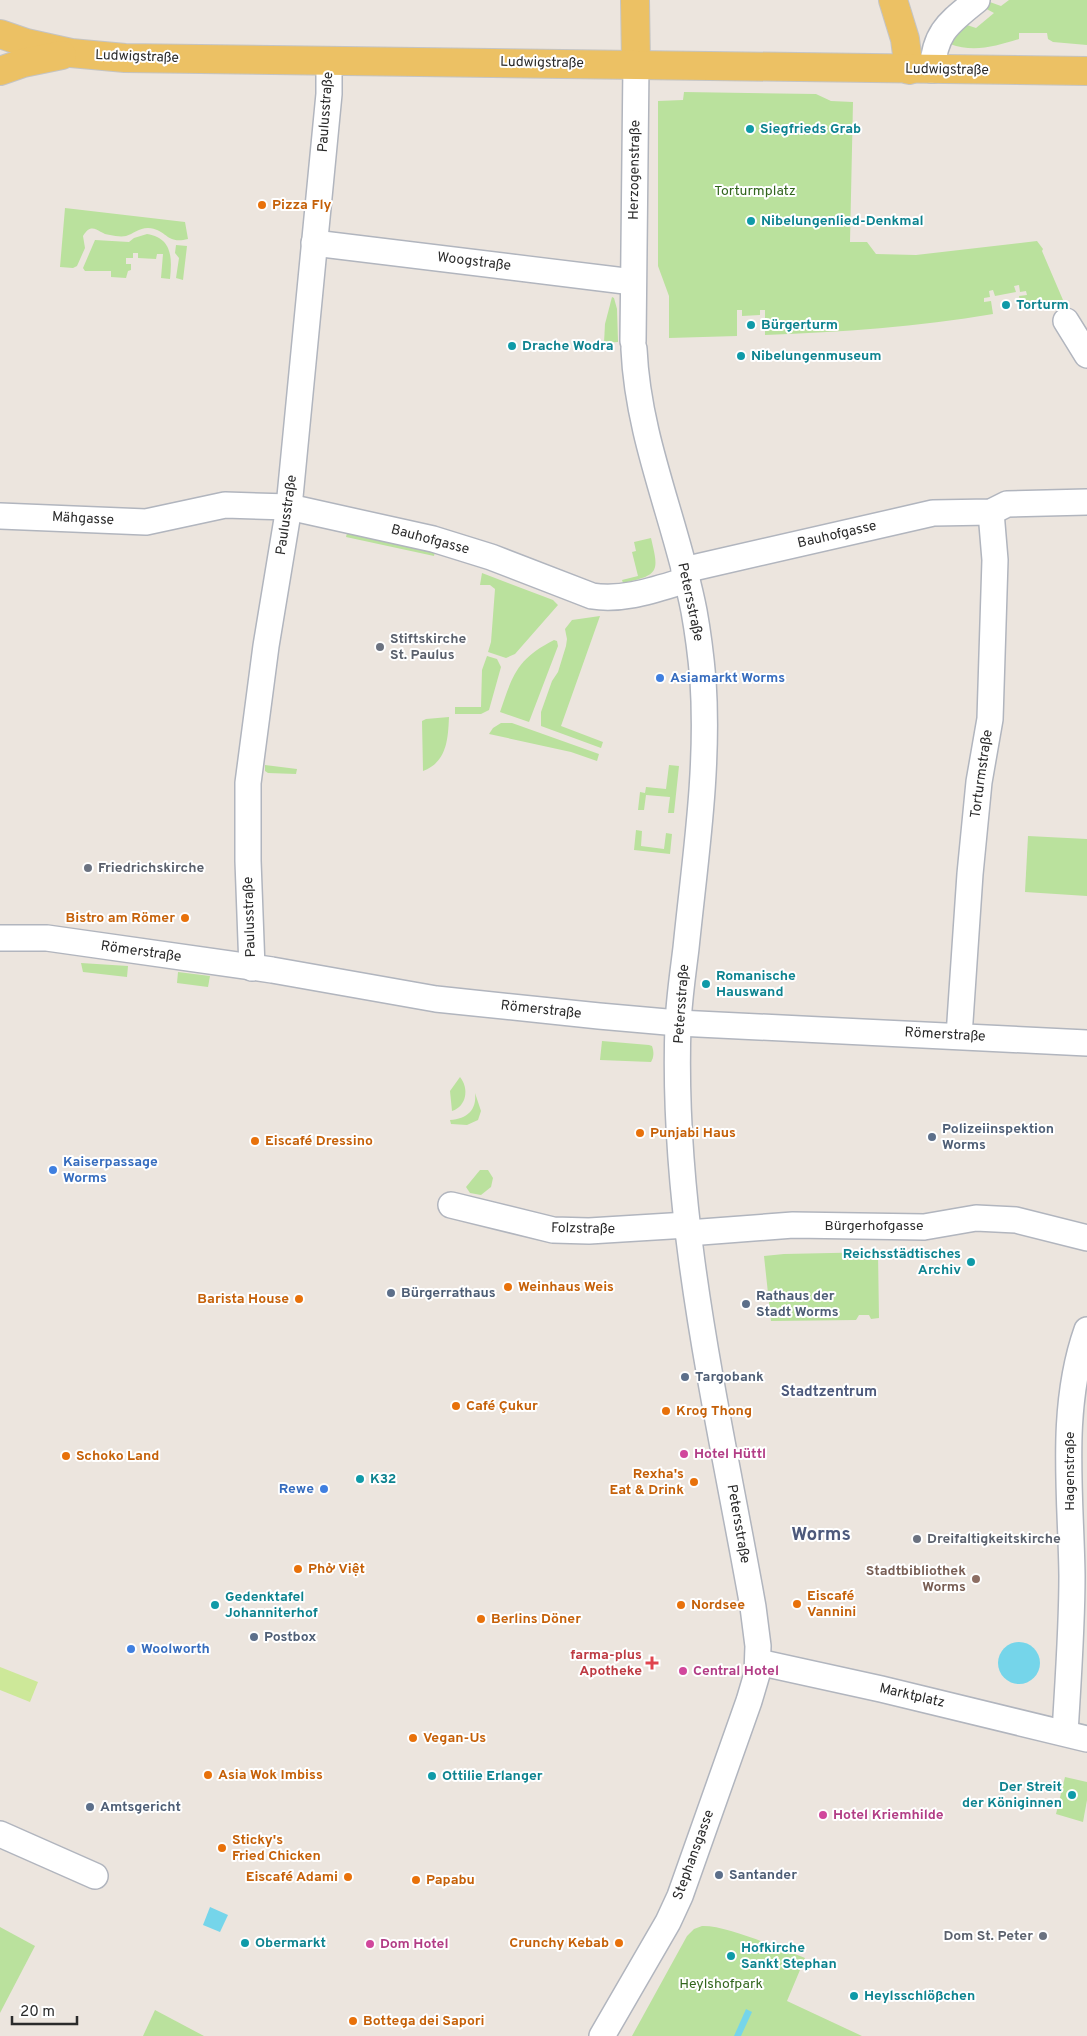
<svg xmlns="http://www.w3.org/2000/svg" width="1087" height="2036" viewBox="0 0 1087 2036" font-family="Overpass,sans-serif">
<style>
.green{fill:#bae19d}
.pitch{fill:#cde899}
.water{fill:#75d5ea}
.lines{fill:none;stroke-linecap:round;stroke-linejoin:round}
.minor-casing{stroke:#b1b5be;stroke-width:28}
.major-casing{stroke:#c4c4c4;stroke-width:30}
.minor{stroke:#fff;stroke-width:25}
.major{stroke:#ecc164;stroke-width:28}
.culture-dot{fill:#0f9aa8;stroke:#fff;stroke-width:2}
.food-dot{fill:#e8710a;stroke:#fff;stroke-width:2}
.worship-dot{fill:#6b7280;stroke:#fff;stroke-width:2}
.shop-dot{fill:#3f7fe0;stroke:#fff;stroke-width:2}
.service-dot{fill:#5c6f8a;stroke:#fff;stroke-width:2}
.hotel-dot{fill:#d1479c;stroke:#fff;stroke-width:2}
.education-dot{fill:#8d6e63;stroke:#fff;stroke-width:2}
.health-dot{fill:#e0444e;stroke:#fff;stroke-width:2}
.labels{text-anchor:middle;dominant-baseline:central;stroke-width:4;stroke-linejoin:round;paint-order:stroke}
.street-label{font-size:14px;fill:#2b2b2b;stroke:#fff}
.culture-label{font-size:14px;font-weight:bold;fill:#0d838f;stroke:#fff;text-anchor:start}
.park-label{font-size:14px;fill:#32661d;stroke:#fff}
.food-label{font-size:14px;font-weight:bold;fill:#c56008;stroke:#fff;text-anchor:start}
.worship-label{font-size:14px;font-weight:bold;fill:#5b616d;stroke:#fff;text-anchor:start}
.shop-label{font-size:14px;font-weight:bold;fill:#366cbe;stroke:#fff;text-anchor:start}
.service-label{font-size:14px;font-weight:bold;fill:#4e5e75;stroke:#fff;text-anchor:start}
.hotel-label{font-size:14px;font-weight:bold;fill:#b23c85;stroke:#fff;text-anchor:start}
.education-label{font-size:14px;font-weight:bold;fill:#785e54;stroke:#fff;text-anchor:end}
.health-label{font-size:14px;font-weight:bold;fill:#be3a42;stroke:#fff;text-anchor:end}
.neighbourhood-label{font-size:15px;font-weight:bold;fill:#4d597b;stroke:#fff}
.district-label{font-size:19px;font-weight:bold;fill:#4d597b;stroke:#fff}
</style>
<rect width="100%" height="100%" fill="#ece5de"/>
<g class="green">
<path d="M1009,0H1087V45L1053,42L1048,39L1047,33H1019V39C996,46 974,53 950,44L961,23L976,28L994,13L981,6L987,1L1001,6Z"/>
<path d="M684,92L816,94L831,101L853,102L850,242H867L876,254L916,255L1037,241L1043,249L1042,251L1063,300L1021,307L1019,296L1027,295L1026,291L1020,292L1019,285L1014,286L1016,292L995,296L993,290L989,291L990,297L984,298V302L991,301L993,314C918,327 842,332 765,335V310H760V315L742,316V310H737V336L669,338V296L658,266V101L683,100Z"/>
<path d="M65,208L185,222L188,239C166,245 167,229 148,228C139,228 133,234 126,236C121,237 115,236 110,235C99,235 93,220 83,236L85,248L77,266L73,268L60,267Z"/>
<path d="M147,234C173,238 172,259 170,279L161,278L163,254H157L156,259L138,258V253H133V258H126V264H131V270L128,271L126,278L111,277V271H85L83,268L95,240L129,242L134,238Z"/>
<path d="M176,245L187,246L183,280L176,278L179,258L175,253Z"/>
<path d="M612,297L614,298L617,309L618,342L604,343L605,324Z"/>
<path d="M347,533L435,552L434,556L346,537Z"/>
<path d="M651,538C659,572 660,575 623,583L622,580L638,576L632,552L636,551L634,542Z"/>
<path d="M482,573L553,600L558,605L515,654L506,658L488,652L491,642L495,589L490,585H480Z"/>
<path d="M600,616L561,726L603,742L601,748L541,726V712L552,681L558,672L566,646L567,639L565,629L572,620Z"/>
<path d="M554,640L557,641L558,646L529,722L500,712C513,674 517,659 554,640Z"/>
<path d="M487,656L497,659L501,667L489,710L481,714H455V707H481L482,670Z"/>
<path d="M449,717C448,739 447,762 423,771L422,721L426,719Z"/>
<path d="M501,723H512L599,754L597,761L571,752L489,734L493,728Z"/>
<path d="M265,765L297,769L296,774L268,773L265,771Z"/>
<path d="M669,765L679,766L674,813H668L670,797L646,795L644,810H638L640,792L645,793L646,787L666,789Z"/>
<path d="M636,830L642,831L641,846L664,849L666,833L672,834L670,854L634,850Z"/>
<path d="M1028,836L1087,839V896L1025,892Z"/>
<path d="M81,963L128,966L127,977L83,972Z"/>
<path d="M178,972L210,976L208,987L177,983Z"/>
<path d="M602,1041L649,1045L652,1046C654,1052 654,1057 651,1062L600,1060Z"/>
<path d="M460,1077C469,1088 467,1106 452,1111L450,1091Z"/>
<path d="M475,1093L481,1111L478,1120L467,1125L451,1124L450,1120C467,1119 477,1110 475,1093Z"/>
<path d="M480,1170H488L493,1178L491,1187L481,1195L470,1193L466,1187Z"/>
<path d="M878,1252L879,1318L871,1319L869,1315H859L856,1320L771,1321L764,1256L784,1254Z"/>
<path d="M1065,1777L1087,1782V1800L1083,1822L1056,1814Z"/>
<path d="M702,1926C727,1925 780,1949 805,1958L787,2001L862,2036H632L687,1936L694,1929Z"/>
<path d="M0,1927L35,1946L0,2013Z"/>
<path d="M155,2010L204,2036H143Z"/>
</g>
<path class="pitch" d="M0,1667L38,1682L30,1702L0,1690Z"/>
<g class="water">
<circle cx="1019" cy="1663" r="21"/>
<path d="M210,1907L228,1915L220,1932L203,1925Z"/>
<path d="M746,2009L752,2012L741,2036H734Z"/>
</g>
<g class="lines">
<g class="minor-casing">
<g id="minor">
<path d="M932,70C935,31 949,23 977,0"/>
<path d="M314,243L633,282"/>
<path d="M1066,321L1087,355"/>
<path d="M633,341L636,64"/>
<path d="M0,516L146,522L225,505L289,507L433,539L491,557L592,596C625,601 656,589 687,580"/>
<path d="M684,570L933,513L991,512L1007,504L1087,502"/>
<path d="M0,938H47L272,970L436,999L599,1016L678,1023L1087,1043"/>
<path d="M252,968L248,861V783L266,646L289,507L329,94V61"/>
<path d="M959,1036L970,874L979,782L990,719L995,560L991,512"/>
<path d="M451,1205L553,1230L589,1231L687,1225"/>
<path d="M688,1233L793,1225L924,1227L976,1218L1016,1220L1087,1238"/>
<path d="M758,1662L881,1689L1087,1739"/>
<path d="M1065,1733C1068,1681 1072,1628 1072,1576C1071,1495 1059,1409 1087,1330"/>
<path d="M0,1834L95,1876"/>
<path d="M602,2036L668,1922L680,1896L749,1701L757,1674L758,1646L753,1607C719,1415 671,1221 678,1025C679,999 683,973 686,948C695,859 709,770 703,680C701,657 698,633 694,611C677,523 638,440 634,349"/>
</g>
</g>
<g class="major-casing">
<g id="major">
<path d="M635,0L636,64"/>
<path d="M893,0L905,39L909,70"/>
<path d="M0,34L26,43L71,53L125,58L1087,71"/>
<path d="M0,71L23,63L62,55"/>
</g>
</g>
<use href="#minor" class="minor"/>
<use href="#major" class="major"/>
</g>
<g class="culture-dot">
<circle cx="750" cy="129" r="5"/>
<circle cx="751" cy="221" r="5"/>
<circle cx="1006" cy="305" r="5"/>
<circle cx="751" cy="325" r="5"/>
<circle cx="512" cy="346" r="5"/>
<circle cx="741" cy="356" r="5"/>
<circle cx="706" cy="984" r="5"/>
<circle cx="971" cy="1262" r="5"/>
<circle cx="360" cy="1479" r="5"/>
<circle cx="215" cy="1605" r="5"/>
<circle cx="432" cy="1776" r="5"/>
<circle cx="1072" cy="1795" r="5"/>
<circle cx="245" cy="1943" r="5"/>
<circle cx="731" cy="1956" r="5"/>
<circle cx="854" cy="1996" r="5"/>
</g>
<g class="food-dot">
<circle cx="262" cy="205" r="5"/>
<circle cx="185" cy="918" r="5"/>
<circle cx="640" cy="1133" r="5"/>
<circle cx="255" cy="1141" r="5"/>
<circle cx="508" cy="1287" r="5"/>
<circle cx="299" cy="1299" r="5"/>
<circle cx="456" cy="1406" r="5"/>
<circle cx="666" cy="1411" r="5"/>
<circle cx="66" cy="1456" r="5"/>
<circle cx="694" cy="1482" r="5"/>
<circle cx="298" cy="1569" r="5"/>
<circle cx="797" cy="1604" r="5"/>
<circle cx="681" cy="1605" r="5"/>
<circle cx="481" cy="1619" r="5"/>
<circle cx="413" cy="1738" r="5"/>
<circle cx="208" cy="1775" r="5"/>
<circle cx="222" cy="1848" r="5"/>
<circle cx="348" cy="1877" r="5"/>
<circle cx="416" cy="1880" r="5"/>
<circle cx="619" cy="1943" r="5"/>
<circle cx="353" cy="2021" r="5"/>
</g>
<g class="worship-dot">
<circle cx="380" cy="647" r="5"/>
<circle cx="88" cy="868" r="5"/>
<circle cx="917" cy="1539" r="5"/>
<circle cx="1043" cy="1936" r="5"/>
</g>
<g class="shop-dot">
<circle cx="660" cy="678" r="5"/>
<circle cx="53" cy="1170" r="5"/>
<circle cx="324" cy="1489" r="5"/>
<circle cx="131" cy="1649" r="5"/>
</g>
<g class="service-dot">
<circle cx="932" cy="1137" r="5"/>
<circle cx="391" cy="1293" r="5"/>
<circle cx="746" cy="1304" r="5"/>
<circle cx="685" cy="1377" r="5"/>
<circle cx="254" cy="1637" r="5"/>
<circle cx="90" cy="1807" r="5"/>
<circle cx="719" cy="1875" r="5"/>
</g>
<g class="hotel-dot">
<circle cx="684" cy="1454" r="5"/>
<circle cx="683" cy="1671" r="5"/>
<circle cx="823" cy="1815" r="5"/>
<circle cx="370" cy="1944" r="5"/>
</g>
<circle class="education-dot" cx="976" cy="1579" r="5"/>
<path class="health-dot" d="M649.5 1655.5h5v5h5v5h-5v5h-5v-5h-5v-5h5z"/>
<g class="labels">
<g class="street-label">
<text transform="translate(137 57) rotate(2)">Ludwigstraße</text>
<text transform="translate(542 63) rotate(1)">Ludwigstraße</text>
<text transform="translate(947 70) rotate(1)">Ludwigstraße</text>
<text transform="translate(326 112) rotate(-86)">Paulusstraße</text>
<text transform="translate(635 170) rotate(-89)">Herzogenstraße</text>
<text transform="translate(474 262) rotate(7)">Woogstraße</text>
<text transform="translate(287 515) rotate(-82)">Paulusstraße</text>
<text transform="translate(83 519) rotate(3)">Mähgasse</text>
<text transform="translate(837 535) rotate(-13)">Bauhofgasse</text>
<text transform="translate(430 540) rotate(15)">Bauhofgasse</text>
<text transform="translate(690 602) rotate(78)">Petersstraße</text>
<text transform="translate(982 774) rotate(-82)">Torturmstraße</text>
<text transform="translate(250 917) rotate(-92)">Paulusstraße</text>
<text transform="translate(141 952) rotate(8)">Römerstraße</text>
<text transform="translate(682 1004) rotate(-86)">Petersstraße</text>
<text transform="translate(541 1010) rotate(6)">Römerstraße</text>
<text transform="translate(945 1035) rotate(3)">Römerstraße</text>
<text x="874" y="1226">Bürgerhofgasse</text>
<text transform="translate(583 1229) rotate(1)">Folzstraße</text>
<text transform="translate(1070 1471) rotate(-90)">Hagenstraße</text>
<text transform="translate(738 1524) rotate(80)">Petersstraße</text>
<text transform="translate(912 1696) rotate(13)">Marktplatz</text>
<text transform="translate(694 1855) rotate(-70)">Stephansgasse</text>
</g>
<g class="culture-label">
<text x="760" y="129">Siegfrieds Grab</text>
<text x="761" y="221">Nibelungenlied-Denkmal</text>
<text x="1016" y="305">Torturm</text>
<text x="761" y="325">Bürgerturm</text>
<text x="522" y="346">Drache Wodra</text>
<text x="751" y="356">Nibelungenmuseum</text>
<text x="716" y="976">Romanische<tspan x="716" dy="16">Hauswand</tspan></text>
<text x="961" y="1254" text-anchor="end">Reichsstädtisches<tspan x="961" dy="16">Archiv</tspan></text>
<text x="370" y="1479">K32</text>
<text x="225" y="1597">Gedenktafel<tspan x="225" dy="16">Johanniterhof</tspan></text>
<text x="442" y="1776">Ottilie Erlanger</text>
<text x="1062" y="1787" text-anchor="end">Der Streit<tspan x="1062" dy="16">der Königinnen</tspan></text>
<text x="255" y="1943">Obermarkt</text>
<text x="741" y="1948">Hofkirche<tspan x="741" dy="16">Sankt Stephan</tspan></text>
<text x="864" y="1996">Heylsschlößchen</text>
</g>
<g class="park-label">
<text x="755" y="191">Torturmplatz</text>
<text x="721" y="1984">Heylshofpark</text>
</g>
<g class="food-label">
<text x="272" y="205">Pizza Fly</text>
<text x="175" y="918" text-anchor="end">Bistro am Römer</text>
<text x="650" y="1133">Punjabi Haus</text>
<text x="265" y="1141">Eiscafé Dressino</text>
<text x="518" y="1287">Weinhaus Weis</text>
<text x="289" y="1299" text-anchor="end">Barista House</text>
<text x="466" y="1406">Café Çukur</text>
<text x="676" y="1411">Krog Thong</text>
<text x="76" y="1456">Schoko Land</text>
<text x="684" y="1474" text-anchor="end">Rexha's<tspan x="684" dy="16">Eat &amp; Drink</tspan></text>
<text x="308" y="1569">Phở Việt</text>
<text x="807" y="1596">Eiscafé<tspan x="807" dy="16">Vannini</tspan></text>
<text x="691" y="1605">Nordsee</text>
<text x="491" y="1619">Berlins Döner</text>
<text x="423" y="1738">Vegan-Us</text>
<text x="218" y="1775">Asia Wok Imbiss</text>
<text x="232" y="1840">Sticky's<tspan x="232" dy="16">Fried Chicken</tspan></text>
<text x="338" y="1877" text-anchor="end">Eiscafé Adami</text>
<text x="426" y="1880">Papabu</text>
<text x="609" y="1943" text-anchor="end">Crunchy Kebab</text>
<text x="363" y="2021">Bottega dei Sapori</text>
</g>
<g class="worship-label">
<text x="390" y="639">Stiftskirche<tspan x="390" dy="16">St. Paulus</tspan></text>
<text x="98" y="868">Friedrichskirche</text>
<text x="927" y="1539">Dreifaltigkeitskirche</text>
<text x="1033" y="1936" text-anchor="end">Dom St. Peter</text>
</g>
<g class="shop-label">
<text x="670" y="678">Asiamarkt Worms</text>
<text x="63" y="1162">Kaiserpassage<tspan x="63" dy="16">Worms</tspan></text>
<text x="314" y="1489" text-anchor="end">Rewe</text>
<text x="141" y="1649">Woolworth</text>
</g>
<g class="service-label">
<text x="942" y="1129">Polizeiinspektion<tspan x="942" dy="16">Worms</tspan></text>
<text x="401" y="1293">Bürgerrathaus</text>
<text x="756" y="1296">Rathaus der<tspan x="756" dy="16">Stadt Worms</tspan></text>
<text x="695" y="1377">Targobank</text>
<text x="264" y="1637">Postbox</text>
<text x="100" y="1807">Amtsgericht</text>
<text x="729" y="1875">Santander</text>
</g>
<g class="hotel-label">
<text x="694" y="1454">Hotel Hüttl</text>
<text x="693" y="1671">Central Hotel</text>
<text x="833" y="1815">Hotel Kriemhilde</text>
<text x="380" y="1944">Dom Hotel</text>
</g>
<g class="education-label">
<text x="966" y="1571">Stadtbibliothek<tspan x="966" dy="16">Worms</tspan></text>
</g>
<g class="health-label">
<text x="642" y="1655">farma-plus<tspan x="642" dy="16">Apotheke</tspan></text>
</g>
<g class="neighbourhood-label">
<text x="829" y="1392">Stadtzentrum</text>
</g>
<g class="district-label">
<text x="821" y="1535">Worms</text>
</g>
</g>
<path d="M12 2016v8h65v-8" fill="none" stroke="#2b2b2b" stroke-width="2.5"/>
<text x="20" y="2016" font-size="15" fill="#2b2b2b" stroke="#ffffff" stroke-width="4" paint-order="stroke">20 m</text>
</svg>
